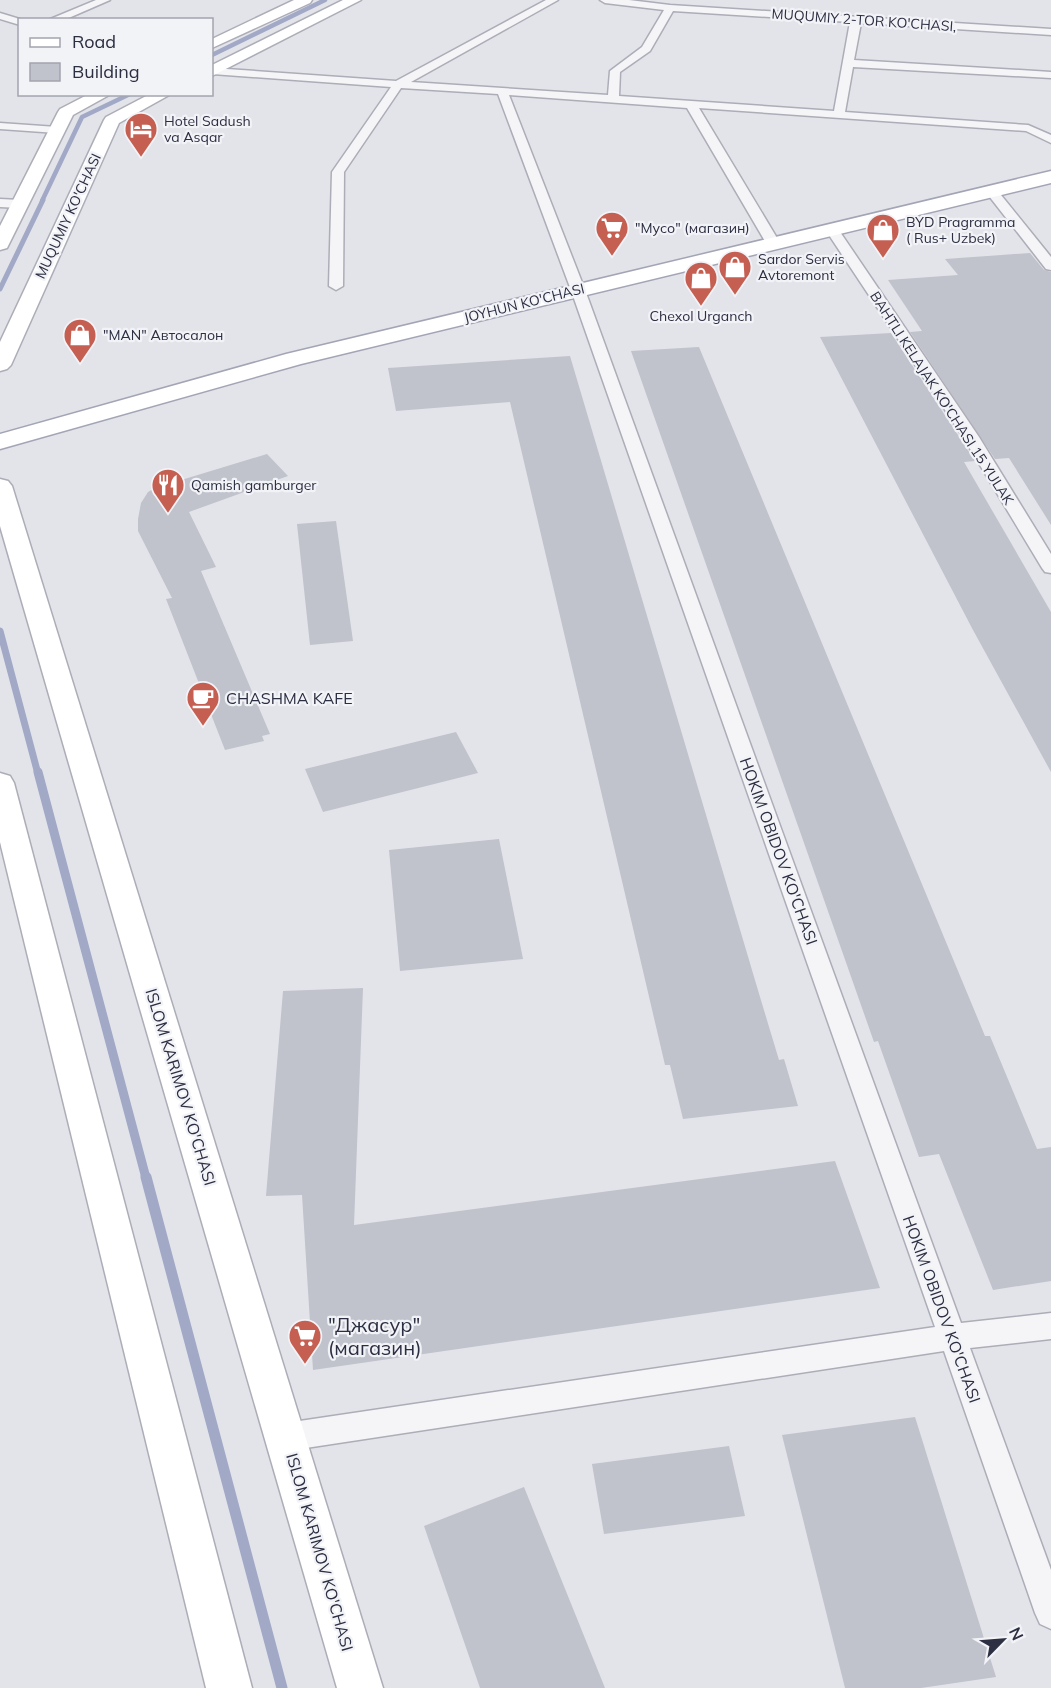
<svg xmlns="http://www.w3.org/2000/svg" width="1051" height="1688" viewBox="0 0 1051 1688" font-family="Mulish,sans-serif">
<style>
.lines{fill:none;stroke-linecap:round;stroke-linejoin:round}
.stream-far4{stroke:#a1a9c7;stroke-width:4.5}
.stream-far3{stroke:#a1a9c7;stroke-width:5}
.stream-far2{stroke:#a1a9c7;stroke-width:7}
.stream-far1{stroke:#a1a9c7;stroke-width:9}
.stream{stroke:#a1a9c7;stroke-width:11}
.building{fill:#c0c2cc}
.street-casing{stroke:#acadb7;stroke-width:3}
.secondary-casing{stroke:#acadb7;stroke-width:3}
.primary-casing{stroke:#a3a5b5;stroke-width:3}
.street{fill:#f5f5f8;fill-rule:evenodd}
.secondary{fill:#fff;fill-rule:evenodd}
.primary{fill:#fff;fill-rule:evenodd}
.labels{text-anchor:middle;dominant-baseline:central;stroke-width:4.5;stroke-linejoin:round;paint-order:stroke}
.far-street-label{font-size:14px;fill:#2c2e41;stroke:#f2f3f7}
.far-poi-label{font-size:14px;fill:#2c2e41;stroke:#f2f3f7;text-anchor:start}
.poi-label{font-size:16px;fill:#2c2e41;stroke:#f2f3f7;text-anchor:start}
.street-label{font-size:16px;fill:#2c2e41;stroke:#f2f3f7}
.near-poi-label{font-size:20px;fill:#2c2e41;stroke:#f2f3f7;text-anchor:start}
</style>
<rect width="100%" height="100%" fill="#e3e4ea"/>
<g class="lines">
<g class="stream-far4">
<path d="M212,55L325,0"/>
<path d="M42,201L82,117L130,94"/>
</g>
<path class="stream-far3" d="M0,289L43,200"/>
<path class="stream-far2" d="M0,631L38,774"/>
<path class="stream-far1" d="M38,772L146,1178"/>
<path class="stream" d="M146,1177L282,1688"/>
</g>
<g class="building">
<path d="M1030,253L1044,270L1051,272V525L1009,458L995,459L910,332L922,331L888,280L958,275L945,259Z"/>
<path d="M891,333L975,461L964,462L1051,612V772L973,630L820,337Z"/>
<path d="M699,347L985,1036H990L1037,1149L1051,1147V1281L993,1290L939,1154L919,1157L878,1041L874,1042L631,351Z"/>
<path d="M570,356L760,997L779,1060L784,1059L798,1106L683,1119L670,1065H665L510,402L396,411L388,368Z"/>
<path d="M267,454L288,476L189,512L216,567L201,571L270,734L262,736L264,741L225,750L166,599L172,598L138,531V519L141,503L148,492L155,488Z"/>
<path d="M336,521L353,641L310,645L297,524Z"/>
<path d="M456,732L478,773L323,812L305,769Z"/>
<path d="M499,839L523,959L400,971L389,850Z"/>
<path d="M363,988L354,1225L835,1161L880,1288L313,1370L302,1195L266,1196L283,991Z"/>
<path d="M915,1417L996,1677L921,1688H845L782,1435Z"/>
<path d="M729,1446L745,1516L604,1534L592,1464Z"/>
<path d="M524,1487L605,1688H480L424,1526Z"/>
</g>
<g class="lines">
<g class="street-casing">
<g id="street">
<path d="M96,0H110L64,20H48Z"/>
<path d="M546,0H558L411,82L608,95L610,71L642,47L664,10L605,3L600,0H629L670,5L1051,29V35L861,23L854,60L1051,72V78L853,67L845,112L1028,125L1051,135V143L1026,131L699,108L780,243L773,247L766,243L687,108L509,95L585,290L961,1323L1051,1313V1339L970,1348L1051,1570V1629L1040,1624L1035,1613L944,1351L286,1451L276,1447L272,1437L276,1427L286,1423L935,1327L571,290L498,94L401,88L344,172L343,286L336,290L329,286L332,172L391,87L212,74V68L396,81ZM673,11L850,22L834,111L619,96L620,72L650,51Z"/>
<path d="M0,13L23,20H20V25L0,19Z"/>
<path d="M0,123L57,127L63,130L57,133L0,129Z"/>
<path d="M993,189L997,190L1051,257V270L1046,269L989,196L987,193L989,190Z"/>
<path d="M0,199L20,200L26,204L20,208L0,207Z"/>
<path d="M831,225L836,226L979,437L1051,554V573L1045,572L1042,568L963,437L825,229Z"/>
</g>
</g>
<g class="secondary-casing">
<g id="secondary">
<path d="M294,0H312L310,3L212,48V39Z"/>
<path d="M343,0H361L212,76V65Z"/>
<path d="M89,94H111L73,115L9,244L7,248L0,250V226L58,112L60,109Z"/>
<path d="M150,94H171L119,123L11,365L7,369L0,371V342L104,120L106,117Z"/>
<path d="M0,479L8,481L12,486L383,1688H337L0,526Z"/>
<path d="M0,773L10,776L14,783L252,1688H206L0,842Z"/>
</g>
</g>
<g class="primary-casing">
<path id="primary" d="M1051,171V183L301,364L0,449V434L286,354Z"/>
</g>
<use href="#street" class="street"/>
<use href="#secondary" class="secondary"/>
<use href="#primary" class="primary"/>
</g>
<defs>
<g id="hotel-pin" transform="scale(1.725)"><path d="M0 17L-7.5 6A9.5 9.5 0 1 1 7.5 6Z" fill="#c55f52" stroke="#f2f3f7"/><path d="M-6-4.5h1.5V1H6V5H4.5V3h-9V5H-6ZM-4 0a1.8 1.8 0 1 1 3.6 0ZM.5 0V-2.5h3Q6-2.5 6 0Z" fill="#fff"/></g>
<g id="supermarket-pin" transform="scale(1.725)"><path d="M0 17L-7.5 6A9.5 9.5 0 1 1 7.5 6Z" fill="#c55f52" stroke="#f2f3f7"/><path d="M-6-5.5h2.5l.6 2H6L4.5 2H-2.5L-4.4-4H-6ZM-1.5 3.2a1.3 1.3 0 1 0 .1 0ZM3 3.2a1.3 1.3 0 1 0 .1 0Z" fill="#fff"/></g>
<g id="shop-pin" transform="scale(1.725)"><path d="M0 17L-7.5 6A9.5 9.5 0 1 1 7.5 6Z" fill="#c55f52" stroke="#f2f3f7"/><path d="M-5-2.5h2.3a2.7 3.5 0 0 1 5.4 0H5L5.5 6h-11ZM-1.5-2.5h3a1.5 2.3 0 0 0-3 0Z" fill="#fff"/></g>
<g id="restaurant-pin" transform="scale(1.725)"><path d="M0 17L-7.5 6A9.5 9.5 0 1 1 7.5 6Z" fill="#c55f52" stroke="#f2f3f7"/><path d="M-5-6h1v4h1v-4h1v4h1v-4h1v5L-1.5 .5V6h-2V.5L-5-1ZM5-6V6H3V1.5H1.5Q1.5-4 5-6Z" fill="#fff"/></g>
<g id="cafe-pin" transform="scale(1.725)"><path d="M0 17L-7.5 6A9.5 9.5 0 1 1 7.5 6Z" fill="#c55f52" stroke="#f2f3f7"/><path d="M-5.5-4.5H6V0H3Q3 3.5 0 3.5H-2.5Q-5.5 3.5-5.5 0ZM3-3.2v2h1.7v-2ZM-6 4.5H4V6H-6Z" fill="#fff"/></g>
</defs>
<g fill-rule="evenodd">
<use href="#hotel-pin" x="141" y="129"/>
<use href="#supermarket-pin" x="612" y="228"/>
<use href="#shop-pin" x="883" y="230"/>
<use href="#shop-pin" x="735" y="267"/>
<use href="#shop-pin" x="701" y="278"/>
<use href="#shop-pin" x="80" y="335"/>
<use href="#restaurant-pin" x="168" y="485"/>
<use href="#cafe-pin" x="203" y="698"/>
<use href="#supermarket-pin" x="305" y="1336"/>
</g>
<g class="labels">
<g class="far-street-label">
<text transform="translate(864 20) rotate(4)">MUQUMIY 2-TOR KO'CHASI,</text>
<text transform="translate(68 216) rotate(-65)">MUQUMIY KO'CHASI</text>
<text transform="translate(524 303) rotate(-14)">JOYHUN KO'CHASI</text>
<text transform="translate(942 398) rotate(57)">BAHTLI KELAJAK KO'CHASI 15 YULAK</text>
</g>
<g class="far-poi-label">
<text x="164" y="121">Hotel Sadush<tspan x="164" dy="16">va Asqar</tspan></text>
<text x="906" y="222">BYD Pragramma<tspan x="906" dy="16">( Rus+ Uzbek)</tspan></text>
<text x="635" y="228">"Мусо" (магазин)</text>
<text x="758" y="259">Sardor Servis<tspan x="758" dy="16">Avtoremont</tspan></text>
<text x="701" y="316" text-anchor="middle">Chexol Urganch</text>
<text x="103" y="335">"MAN" Автосалон</text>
<text x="191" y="485">Qamish gamburger</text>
</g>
<g class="poi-label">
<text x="226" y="698">CHASHMA KAFE</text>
</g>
<g class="street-label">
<text transform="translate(779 851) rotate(70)">HOKIM OBIDOV KO'CHASI</text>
<text transform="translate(181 1087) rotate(73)">ISLOM KARIMOV KO'CHASI</text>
<text transform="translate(942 1309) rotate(70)">HOKIM OBIDOV KO'CHASI</text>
<text transform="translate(320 1552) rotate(74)">ISLOM KARIMOV KO'CHASI</text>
</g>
<g class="near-poi-label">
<text x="328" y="1324">"Джасур"<tspan x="328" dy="23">(магазин)</tspan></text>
</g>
</g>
<rect x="18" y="18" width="195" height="78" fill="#f2f3f7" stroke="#a3a4ae" stroke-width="1.5"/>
<rect x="30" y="38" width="30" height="9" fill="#ffffff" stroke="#a3a4ae" stroke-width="1.5"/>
<text x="72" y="48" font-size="18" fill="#2c2e41">Road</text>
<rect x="30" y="63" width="30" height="18" fill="#c0c2cc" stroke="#a3a4ae" stroke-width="1.5"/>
<text x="72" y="78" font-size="18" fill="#2c2e41">Building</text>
<g transform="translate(1003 1640) rotate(65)" stroke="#f2f3f7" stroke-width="4.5" paint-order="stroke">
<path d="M0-4.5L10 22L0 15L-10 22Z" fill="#2c2e41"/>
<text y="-9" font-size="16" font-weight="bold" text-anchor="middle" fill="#2c2e41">N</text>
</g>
</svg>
